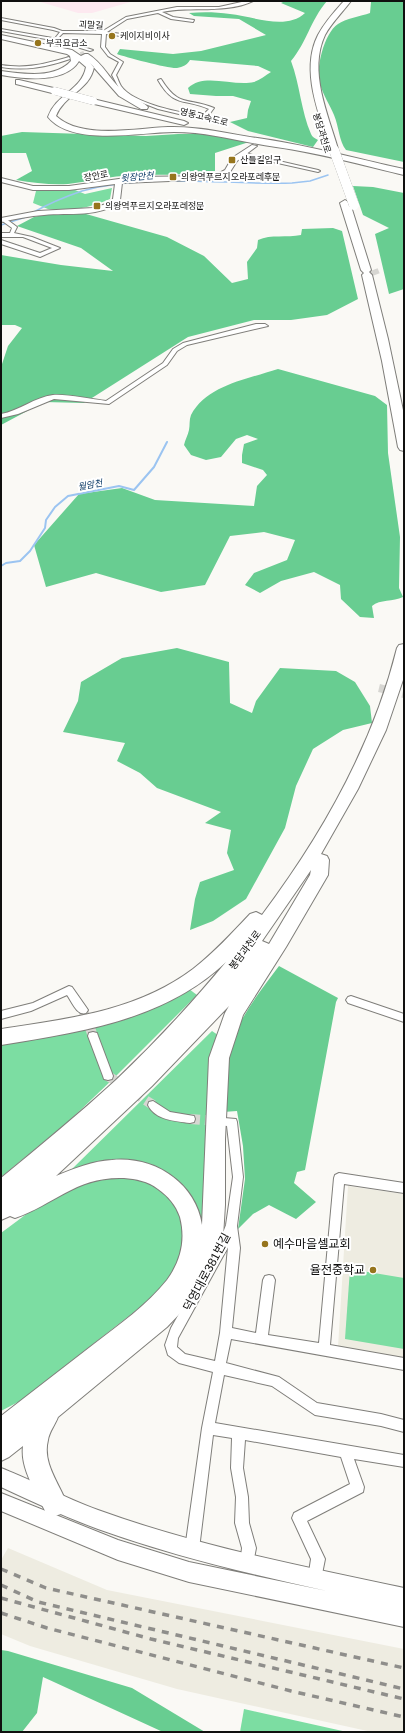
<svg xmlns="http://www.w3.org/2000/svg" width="405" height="1733" viewBox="0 0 405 1733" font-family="Arial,'Noto Sans KR',sans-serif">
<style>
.industrial{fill:#fde9f0}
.built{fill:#eeece1}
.green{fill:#7cdda2}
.forest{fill:#68cd91}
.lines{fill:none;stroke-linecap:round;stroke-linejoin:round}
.stream-far1{stroke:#9bc4f1;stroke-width:1.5}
.stream{stroke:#9bc4f1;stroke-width:2}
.street-tunnel-far2{stroke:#d7d6d2;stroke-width:4;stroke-dasharray:4 2;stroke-linecap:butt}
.street-tunnel-far1{stroke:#d7d6d2;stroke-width:8;stroke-dasharray:8 4;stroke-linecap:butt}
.street-tunnel{stroke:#d7d6d2;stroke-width:10;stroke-dasharray:10 5;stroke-linecap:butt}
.highway-tunnel{stroke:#d7d6d2;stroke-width:10;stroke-dasharray:10 5;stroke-linecap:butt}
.street-casing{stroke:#7f7e7a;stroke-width:2}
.secondary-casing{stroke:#7f7e7a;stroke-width:2}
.highway-casing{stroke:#7f7e7a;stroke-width:2}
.street{fill:#fff;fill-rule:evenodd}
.secondary{fill:#fff;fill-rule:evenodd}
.highway{fill:#fff;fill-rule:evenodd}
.rail{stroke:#8f8e8b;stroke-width:3.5;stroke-dasharray:7 7;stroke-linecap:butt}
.highway-bridge-far1-casing{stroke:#7f7e7a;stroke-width:8;stroke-linecap:butt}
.highway-bridge-casing{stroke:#7f7e7a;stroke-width:10;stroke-linecap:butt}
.highway-bridge-far1{stroke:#fff;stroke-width:8}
.highway-bridge{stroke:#fff;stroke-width:10}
.poi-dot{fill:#96751d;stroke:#fff;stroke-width:1.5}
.labels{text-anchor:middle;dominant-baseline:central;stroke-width:4;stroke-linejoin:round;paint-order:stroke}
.far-street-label{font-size:9px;fill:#10100f;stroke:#fff}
.far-poi-label{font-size:9px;fill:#10100f;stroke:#fff;text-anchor:start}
.far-water-label{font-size:9px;font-style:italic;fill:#00315f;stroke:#fff}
.street-label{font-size:10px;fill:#10100f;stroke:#fff}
.near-poi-label{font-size:12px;fill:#10100f;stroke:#fff;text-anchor:start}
.near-street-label{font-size:12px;fill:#10100f;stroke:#fff}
</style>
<rect width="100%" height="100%" fill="#faf9f5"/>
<path class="industrial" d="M37,1H134L92,13H78Z"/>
<g class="built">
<path d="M348,1186L404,1194V1358L338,1347Z"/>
<path d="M8,1548L107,1590L404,1649V1732H372L177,1689L30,1646L1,1634V1560Z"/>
</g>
<g class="green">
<path d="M112,188L110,199C92,207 68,213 48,209C43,207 38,205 33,203L36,191L38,189L75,190L85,194Z"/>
<path d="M189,989L197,995L115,1077L69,1121L1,1177V1042Z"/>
<path d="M212,1031L221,1037L212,1057L208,1091L206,1170L207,1221L199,1251C197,1235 196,1217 191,1202C182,1172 139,1156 109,1160C96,1162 83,1166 71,1170Z"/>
<path d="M107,1173L164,1184L190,1230L170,1284L20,1401L1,1411V1233L56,1192Z"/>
<path d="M350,1269L404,1278V1349L345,1339Z"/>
<path d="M244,1709L347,1732H240Z"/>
</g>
<g class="forest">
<path d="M285,1H327C310,21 307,42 291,61C300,85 301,111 311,134C312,137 315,138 318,140L313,147L248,131L230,122L247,118L248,110L251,101L233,96H216L190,94L188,88C204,72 234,87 254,82C260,80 266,75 271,72L258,66L190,60C187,65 183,67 177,68C170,69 125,57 117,54L120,49L173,54L201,51L266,35L239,19L194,16L189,13C202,12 216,12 230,14C252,16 286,31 305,13L281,3Z"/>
<path d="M373,1H404V162L346,150C339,141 339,127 334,115C330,105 323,95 320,84C315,70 324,33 338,24C345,19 361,16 370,13L371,2Z"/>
<path d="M22,132L146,136L178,134H212L249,142L215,153V171C185,176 154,174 123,176C105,177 87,182 68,184C51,185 34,183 16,180L32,171L26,153H1V136Z"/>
<path d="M353,186L373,187L404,193V289L389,294L375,234L389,228L363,215Z"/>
<path d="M51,213L86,214L167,237L204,256L232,283L248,279L247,262L257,248L258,240C271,234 287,238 301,235L302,229L333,228L342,231L358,299L327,315L291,320H254L188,337L84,403L44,402L1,425V367L8,346L22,328L15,325H1V255L61,265L113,271L81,248L17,226L34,217Z"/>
<path d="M278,369L375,396L387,405L388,453L400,537L399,588L403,597C393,602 380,599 372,606L374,618L360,617L341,599L340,585L314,572L281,581L260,593L245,585L254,573L287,560L295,540L264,532L230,536L205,585L161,592L96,573L46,587L34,545L79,494L122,488L155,500L254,506L257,486L267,475L263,470L242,463V455L244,444L258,439L247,435L236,439L221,457L206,460L191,455L184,445C185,440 188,435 189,430C190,425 189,420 191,415C207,385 248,379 278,369Z"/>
<path d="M177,648L229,662L230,703L252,713L256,701L280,668L336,671L355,682L370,706L372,723L343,730L313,749L296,786L285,828L246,899L213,921L190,930L195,899L200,882L234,870L227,853L231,830L205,823L221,812L157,788L140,773L117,761L125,743L63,732L78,701L81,682L122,658Z"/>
<path d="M279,966L338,998L336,1002L305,1170L297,1172L294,1183L316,1202L296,1219L269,1205L253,1214L238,1229L245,1179L243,1146L237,1111L223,1112C224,1096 222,1074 226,1059C235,1023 257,995 279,966Z"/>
<path d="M1,1650L8,1651L132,1688L205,1732H163L43,1677L37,1713L22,1732H1Z"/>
</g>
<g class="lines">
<g class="stream-far1">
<path d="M32,213C48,204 64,197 82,191C146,173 226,185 292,183L310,181L328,175"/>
<path d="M1,225L26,217"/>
</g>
<path class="stream" d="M1,566L6,563L20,561L30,551L45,528L46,520L55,507L68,496L119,486L134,490L154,467L167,442"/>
<path class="street-tunnel-far2" d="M69,58L84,53"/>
<path class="street-tunnel-far1" d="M379,688L404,694"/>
<g class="street-tunnel">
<path d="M83,1010L93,1036"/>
<path d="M108,1076L153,1105"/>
<path d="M190,1119L218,1121"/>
</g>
<path class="highway-tunnel" d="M373,270L375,275"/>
<g class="street-casing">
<g id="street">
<path d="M246,1H253C226,14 191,6 162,12L173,17L194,20L193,22L171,19L158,13L127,19L107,32L143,37L142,39L106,34L105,47L110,54L123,62L116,75C118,79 119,83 121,86C133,104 182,113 202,116L209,109C184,98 174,108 158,80L161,79C179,108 187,97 214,108L206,119L202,120L200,119L158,109L135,100L120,90L112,75L119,62L108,56L101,47L102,34L63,33L58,38L56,37L60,32L53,30L1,20V18L54,28L62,31H103L126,17L177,7H219Z"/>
<path d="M1,29L58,39L93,50L90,51L57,41L1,31Z"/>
<path d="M69,57L70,59C47,67 26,71 1,67V65C28,69 44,64 69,57Z"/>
<path d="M244,153L318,170L320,171L318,172L242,155Z"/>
<path d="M1,218H5L17,227L14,233L32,237L60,248L40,257L1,244V240L40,253L52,248L23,237H1V233H10L12,228L1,220Z"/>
<path d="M256,324H265L268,326L187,345L177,351L167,365L109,404L54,399L18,414L1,418V414C19,411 35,397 53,395C66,394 92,399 106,401L163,363L173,349L183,343Z"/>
<path d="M69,986L72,987L86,1007L88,1010L86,1013C77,1016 72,1002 67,995L31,1011L1,1019V1011L33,1003Z"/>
<path d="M351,996L404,1014V1022L348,1003L346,1000L348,997Z"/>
<path d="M93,1032L97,1033L98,1036L113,1076L112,1079L108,1080L104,1079L103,1076L88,1036L89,1033Z"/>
<path d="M153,1101L170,1112L194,1116L195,1119L194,1122L190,1123C175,1121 155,1120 148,1105L149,1102Z"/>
<path d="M224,1118L236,1119L237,1122L243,1177L237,1226L240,1248L232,1328L256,1333L263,1280L265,1276L269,1275L273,1276L275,1280L268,1335L319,1343L334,1178L335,1175L339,1173L404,1183V1193L344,1184L330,1345L404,1358V1370L231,1339L226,1363L279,1377L317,1403L381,1414L404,1420V1432L381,1426L315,1415L272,1386L224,1375L215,1423L404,1455V1467L354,1459L364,1487L363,1492L307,1521L325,1559L320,1584L315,1586L310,1584L308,1579L311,1559L292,1518L294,1513L350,1484L341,1457L245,1440L243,1468L248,1497L249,1523L256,1548L252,1569L247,1571L242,1569L240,1564L242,1548L235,1523L236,1497L231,1468L232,1438L213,1435L199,1549L197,1554L192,1556L187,1554L185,1549L202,1428L213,1372L179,1363L168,1355L165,1345L171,1328L219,1243L226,1225L233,1177L227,1126L220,1125L219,1122L220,1119ZM228,1247L220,1333L215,1361L185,1354L177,1347L178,1338Z"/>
</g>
</g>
<g class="secondary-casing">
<g id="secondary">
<path d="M252,145L257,146L237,161L230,172L217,179L122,183L120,200C101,219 68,212 44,215C30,216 15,219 1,222V218L38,211L93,208L106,204L113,199L115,184L69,190H33L1,182V178L33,186H69L133,177L214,176L225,170L232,158Z"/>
<path d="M1,1468C34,1481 65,1498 98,1510C197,1546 301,1566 404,1588V1627L189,1582L118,1560L1,1511V1493L118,1540L189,1562L327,1591C250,1574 173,1556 98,1529C65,1517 33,1502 1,1487Z"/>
</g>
</g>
<g class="highway-casing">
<g id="highway">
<path d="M344,1H351C342,13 332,22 325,35C308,71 328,114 338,149L334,152L330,149C319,114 300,70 318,35C325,22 334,12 344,1Z"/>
<path d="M1,35L72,50L81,56L85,54H88C103,63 109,79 122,90C130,97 141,100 148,107L147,109H141L119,96L90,63L94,67C90,90 64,95 56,116C82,140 136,128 168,127C202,126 232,135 264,139C311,146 358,159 404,169V175C362,165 319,153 276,147C241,142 210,132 174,132C140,132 72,147 48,117C56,94 82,90 86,67L79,61C65,84 24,79 1,75V71C23,74 55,79 71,61L70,56L67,54L1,39Z"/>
<path d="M16,80H19L58,89L59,91L55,93H52L16,84Z"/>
<path d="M90,99H93L184,121L188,123L184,125L90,103Z"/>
<path d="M345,200L350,203L371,270L369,272L372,275L388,339L404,415V451L400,450L398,447L382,361L362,275L364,273L361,270L340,203Z"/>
<path d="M404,644V677L386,730L358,789L321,854L327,856L329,860L328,875L286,947L243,1015L229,1058L225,1139V1205L223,1237L207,1276L187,1306L167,1327L58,1417C55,1425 49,1432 48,1440C42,1463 59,1483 67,1504L64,1513L55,1516L46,1513C37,1493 20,1469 23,1446L9,1457L1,1461V1416C32,1392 63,1368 94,1344C120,1324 147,1305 167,1280C181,1261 186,1240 180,1217C176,1205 168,1196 158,1189C148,1181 136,1179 124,1178C77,1176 55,1204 15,1218L10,1216L1,1220V1178C40,1146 79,1114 116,1080C155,1043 192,1003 226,962C165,1020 81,1032 1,1045V1029C68,1019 137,1011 193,969C214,953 232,933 250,914L256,912L262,915C322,835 373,745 397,648L399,645ZM311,870L310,875L269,944L262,941ZM229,1006L225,1013L209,1058L202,1225C195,1182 154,1156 112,1160C93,1161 75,1168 56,1176L152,1086Z"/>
</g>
</g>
<use href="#street" class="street"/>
<use href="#secondary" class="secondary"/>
<use href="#highway" class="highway"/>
<g class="rail">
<path d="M1,1569L46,1588L404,1668"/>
<path d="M1,1585L38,1602L404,1689"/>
<path d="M1,1598L151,1639L404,1699"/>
<path d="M1,1613L47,1628L291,1691L404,1717"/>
</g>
<g class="highway-bridge-far1-casing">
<g id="highway-bridge-far1">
<path d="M55,91L93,101"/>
<path d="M334,149L335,151"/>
</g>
</g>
<g class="highway-bridge-casing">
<path id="highway-bridge" d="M334,150L354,205"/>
</g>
<use href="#highway-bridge-far1" class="highway-bridge-far1"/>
<use href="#highway-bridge" class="highway-bridge"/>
</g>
<g class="poi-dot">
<circle cx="112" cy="36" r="4"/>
<circle cx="38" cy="43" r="4"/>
<rect x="228" y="156" width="8" height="8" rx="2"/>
<rect x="169" y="173" width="8" height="8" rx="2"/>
<rect x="93" y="202" width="8" height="8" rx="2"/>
<circle cx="265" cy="1244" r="4"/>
<circle cx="373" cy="1270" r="4"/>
</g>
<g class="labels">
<g class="far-street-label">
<text transform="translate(91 25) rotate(4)">괴말길</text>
<text transform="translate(204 117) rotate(14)">영동고속도로</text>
<text transform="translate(322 133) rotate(73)">봉담과천로</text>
<text transform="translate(96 176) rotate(-10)">장안로</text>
</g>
<g class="far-poi-label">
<text x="120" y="36">케이지비이사</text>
<text x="46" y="43">부곡요금소</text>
<text x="240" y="160">산들길입구</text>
<text x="181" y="177">의왕역푸르지오라포레후문</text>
<text x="105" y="206">의왕역푸르지오라포레정문</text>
</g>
<g class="far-water-label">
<text transform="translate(137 177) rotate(-5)">윗장안천</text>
<text transform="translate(90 485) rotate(-11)">월암천</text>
</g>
<g class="street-label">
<text transform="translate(245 950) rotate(-53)">봉담과천로</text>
</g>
<g class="near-poi-label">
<text x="273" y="1244">예수마을셀교회</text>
<text x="365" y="1270" text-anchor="end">율전중학교</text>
</g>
<g class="near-street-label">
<text transform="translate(207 1272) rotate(-62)">덕영대로381번길</text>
</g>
</g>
<rect width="405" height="1733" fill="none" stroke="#10100f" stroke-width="4"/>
</svg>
